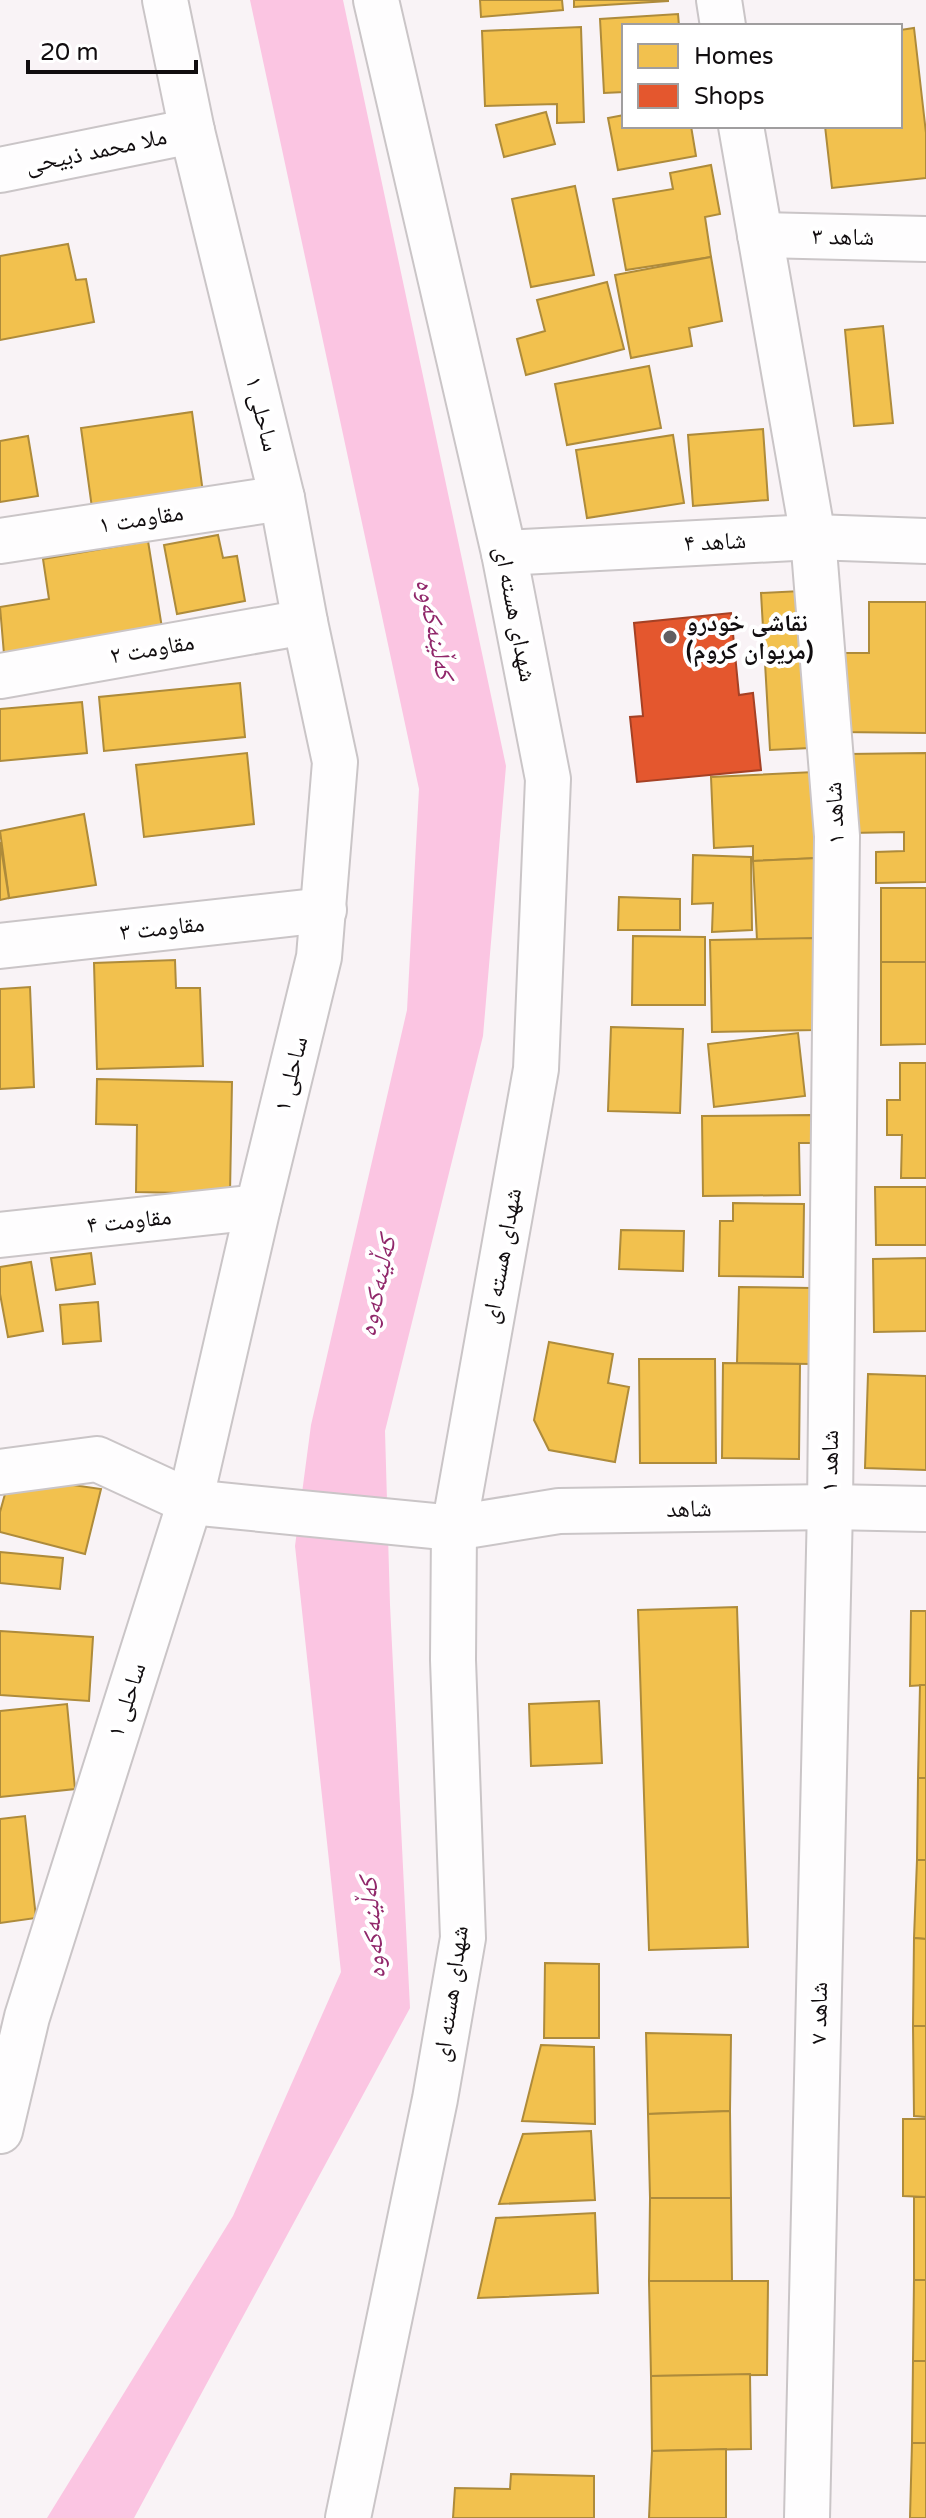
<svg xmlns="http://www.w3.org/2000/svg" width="926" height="2518" viewBox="0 0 926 2518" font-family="'Varela Round','Noto Naskh Arabic',sans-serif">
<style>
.water{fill:#fbc5e2}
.homes{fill:#f2c14e;stroke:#ae8b3b;stroke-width:2}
.shops{fill:#e4572e;stroke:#a54125;stroke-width:2}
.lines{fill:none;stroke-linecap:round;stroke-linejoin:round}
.minor-casing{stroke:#cac5c7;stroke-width:48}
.minor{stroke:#fefdfe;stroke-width:44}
.poi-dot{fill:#625e60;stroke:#fff;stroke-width:3}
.labels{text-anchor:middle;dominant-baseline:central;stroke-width:8;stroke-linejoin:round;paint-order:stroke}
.street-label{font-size:24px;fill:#110d0f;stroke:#fff}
.poi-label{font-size:24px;font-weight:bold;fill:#110d0f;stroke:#fff;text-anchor:start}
.water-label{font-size:26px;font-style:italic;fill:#90276a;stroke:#fff}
</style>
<rect width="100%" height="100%" fill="#f9f3f6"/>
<path class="water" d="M250,0H343L506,766L483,1036L385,1431L390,1605L410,2008L134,2518H47L233,2216L341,1972L295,1546L311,1425L407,1010L419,789Z"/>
<g class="homes">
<path d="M480,0H562L563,10L481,17Z"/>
<path d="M574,0H668V1L574,7Z"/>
<path d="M678,14L679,26H624V92L604,93L600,19Z"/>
<path d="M581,27L584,122L557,123V104L485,106L482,31Z"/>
<path d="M914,28L926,133V178L832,188L825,126H900V30Z"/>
<path d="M546,112L555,144L504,157L496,125Z"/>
<path d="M624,115V126H691L696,156L618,170L608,118Z"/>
<path d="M711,165L720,214L705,217L711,257L626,270L613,199L673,189L670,173Z"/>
<path d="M575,186L594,275L531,287L512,199Z"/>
<path d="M68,244L76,280L86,279L94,322L0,340V256Z"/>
<path d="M711,257L722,321L689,328L692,346L631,358L615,275Z"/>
<path d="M607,282L624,349L526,375L517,339L545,331L537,300Z"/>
<path d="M883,326L893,423L854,426L845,330Z"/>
<path d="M649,366L661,428L567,445L555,384Z"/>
<path d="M192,412L204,500L93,515L81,428Z"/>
<path d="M763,429L768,500L693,506L688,435Z"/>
<path d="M673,435L684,503L587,518L576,450Z"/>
<path d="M28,436L38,496L0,502V441Z"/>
<path d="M218,535L223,558L237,556L245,601L177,614L164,545Z"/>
<path d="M148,541L162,628L4,654L0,607L49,599L43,559Z"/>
<path d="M801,591L810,748L770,750L761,593Z"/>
<path d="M869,602H926V733L840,732L842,653H869Z"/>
<path d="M240,683L245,737L104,751L99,697Z"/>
<path d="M82,702L87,753L0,761V709Z"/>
<path d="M247,753L254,824L144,837L136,765Z"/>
<path d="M926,753V882L876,883V852L904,851V832L850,833L848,754Z"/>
<path d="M814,772L818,858L753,861V846L714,848L711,777Z"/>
<path d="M84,814L96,885L9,898L0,831Z"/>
<path d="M0,842L9,898L0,900Z"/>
<path d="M693,855L751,857L752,930L712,932L713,903L692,904Z"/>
<path d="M818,858L819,939L757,940L753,861Z"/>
<rect x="881" y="888" width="45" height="74"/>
<path d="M619,897L680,899V930H618Z"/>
<path d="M633,936L705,937V1005H632Z"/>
<path d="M814,938L815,1030L712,1032L710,940Z"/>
<path d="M175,960L176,988H200L203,1066L97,1069L94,963Z"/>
<path d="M881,962H926V1044L881,1045Z"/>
<path d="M30,987L34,1087L0,1089V989Z"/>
<path d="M611,1027L683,1029L680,1113L608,1111Z"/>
<path d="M798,1033L805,1096L714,1107L708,1044Z"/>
<path d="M900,1063H926V1178H901L902,1135H887V1100H900Z"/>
<path d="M97,1079L232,1082L230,1194L136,1192L137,1125L96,1124Z"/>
<path d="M811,1115V1143H799L800,1195L703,1196L702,1116Z"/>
<path d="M875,1187H926V1245H876Z"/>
<path d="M733,1203L804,1204L803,1277L719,1276L720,1221H733Z"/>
<path d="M621,1230L684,1231L683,1271L619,1269Z"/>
<path d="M91,1253L95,1284L56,1290L51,1258Z"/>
<path d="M926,1258V1331L874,1332L873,1259Z"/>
<path d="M31,1262L43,1331L8,1337L0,1294V1267Z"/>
<path d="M739,1287L811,1288V1364L737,1363Z"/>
<path d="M98,1302L101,1341L63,1344L60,1305Z"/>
<path d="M549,1342L613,1354L608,1383L629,1387L615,1462L549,1450L534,1420Z"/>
<path d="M639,1359H715L716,1463H640Z"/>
<path d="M723,1363L800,1364L799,1459L722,1458Z"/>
<path d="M868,1374L926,1376V1470L865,1468Z"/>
<path d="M10,1476L101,1489L85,1554L0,1532V1512Z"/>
<path d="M0,1552L63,1558L60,1589L0,1583Z"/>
<path d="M737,1607L748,1947L649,1950L638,1610Z"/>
<path d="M911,1611H926V1685L910,1686Z"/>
<path d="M0,1631L93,1637L89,1701L0,1695Z"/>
<path d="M920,1685H926V1778H918Z"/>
<path d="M599,1701L602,1763L531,1766L529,1704Z"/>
<path d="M67,1704L75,1789L0,1797V1711Z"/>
<path d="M918,1778H926V1860H917Z"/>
<path d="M25,1816L36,1918L0,1923V1819Z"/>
<path d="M917,1860H926V1939L914,1938Z"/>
<path d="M914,1938L926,1939V2026H913Z"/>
<path d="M545,1963L599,1964V2038H544Z"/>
<path d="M913,2026H926V2117L914,2116Z"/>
<path d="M646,2033L731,2035L730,2111L648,2114Z"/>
<path d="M541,2045L594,2047L595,2124L522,2121Z"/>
<path d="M730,2111L731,2198H650L648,2114Z"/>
<path d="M903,2119H926V2197L903,2196Z"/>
<path d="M591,2131L595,2200L499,2204L523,2134Z"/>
<rect x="914" y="2197" width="12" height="83"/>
<path d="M650,2198H731L732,2281H649Z"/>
<path d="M595,2213L598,2293L478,2298L496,2218Z"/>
<path d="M914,2280H926V2361H913Z"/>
<path d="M649,2281H768L767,2375L651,2376Z"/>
<path d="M913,2361H926V2443H912Z"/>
<path d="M750,2374L751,2449L652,2451L651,2376Z"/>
<path d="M912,2443H926V2518H910Z"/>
<path d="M726,2449V2518H649L652,2451Z"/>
<path d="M511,2474L594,2476V2518H453L455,2488L510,2489Z"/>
</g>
<path class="shops" d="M731,613L739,695L753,693L761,770L637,782L630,717L643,716L634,623Z"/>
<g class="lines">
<g class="minor-casing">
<g id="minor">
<path d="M719,0L723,26"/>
<path d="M741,126L813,537L837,836L830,1507L807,2518"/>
<path d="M0,170L192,131"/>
<path d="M760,235L926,239"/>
<path d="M0,541L282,498"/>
<path d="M504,553L813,537L926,541"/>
<path d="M0,676L305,622"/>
<path d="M0,946L324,910"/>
<path d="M0,1235L258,1207"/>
<path d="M0,1472L97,1459L190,1502L454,1528L559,1511L830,1507L926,1509"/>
<path d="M0,2131L27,2017L190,1502L258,1207L319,957L335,762L305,622L282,498L192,131L165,0"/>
<path d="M348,2518L435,2099L463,1938L453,1660L454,1528L536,1069L548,779L504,553L376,0"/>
</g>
</g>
<use href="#minor" class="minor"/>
</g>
<circle class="poi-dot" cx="670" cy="637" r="8"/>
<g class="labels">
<g class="street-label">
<text transform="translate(96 151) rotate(-12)">ملا محمد ذبیحی</text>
<text transform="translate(843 237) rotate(1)">شاهد ۳</text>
<text transform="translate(262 414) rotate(76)">ساحلی ۱</text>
<text transform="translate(141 519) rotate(-9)">مقاومت ۱</text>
<text transform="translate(715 542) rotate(-3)">شاهد ۴</text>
<text transform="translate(515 614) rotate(79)">شهدای هسته ای</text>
<text transform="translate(152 649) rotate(-10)">مقاومت ۲</text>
<text transform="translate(835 813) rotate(-93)">شاهد ۱</text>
<text transform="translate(162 928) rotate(-6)">مقاومت ۳</text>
<text transform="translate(291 1074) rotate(-76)">ساحلی ۱</text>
<text transform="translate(129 1221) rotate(-6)">مقاومت ۴</text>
<text transform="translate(502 1256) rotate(-80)">شهدای هسته ای</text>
<text transform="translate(830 1461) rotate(-89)">شاهد ۱</text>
<text transform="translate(689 1509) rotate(-1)">شاهد</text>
<text transform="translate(127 1700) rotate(-72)">ساحلی ۱</text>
<text transform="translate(451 1994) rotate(-82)">شهدای هسته ای</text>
<text transform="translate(819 2013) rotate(-89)">شاهد ۷</text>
</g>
<g class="poi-label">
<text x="686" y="623">نقاشی خودرو<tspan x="686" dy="28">(مریوان کروم)</tspan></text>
</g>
<g class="water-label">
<text transform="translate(435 629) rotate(78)">کەڵینەکەوە</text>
<text transform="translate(377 1286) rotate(-78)">کەڵینەکەوە</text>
<text transform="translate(372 1928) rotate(-95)">کەڵینەکەوە</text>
</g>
</g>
<rect x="622" y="24" width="280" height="104" fill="#ffffff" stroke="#a09e9f" stroke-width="2"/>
<rect x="638" y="44" width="40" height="24" fill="#f2c14e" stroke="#a09e9f" stroke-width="2"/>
<text x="694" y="64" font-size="24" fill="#110d0f">Homes</text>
<rect x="638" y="84" width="40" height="24" fill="#e4572e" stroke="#a09e9f" stroke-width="2"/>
<text x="694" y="104" font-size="24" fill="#110d0f">Shops</text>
<path d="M28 60v12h168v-12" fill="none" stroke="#110d0f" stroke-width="4"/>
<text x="40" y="60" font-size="24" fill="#110d0f" stroke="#ffffff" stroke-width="6" paint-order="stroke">20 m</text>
</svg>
